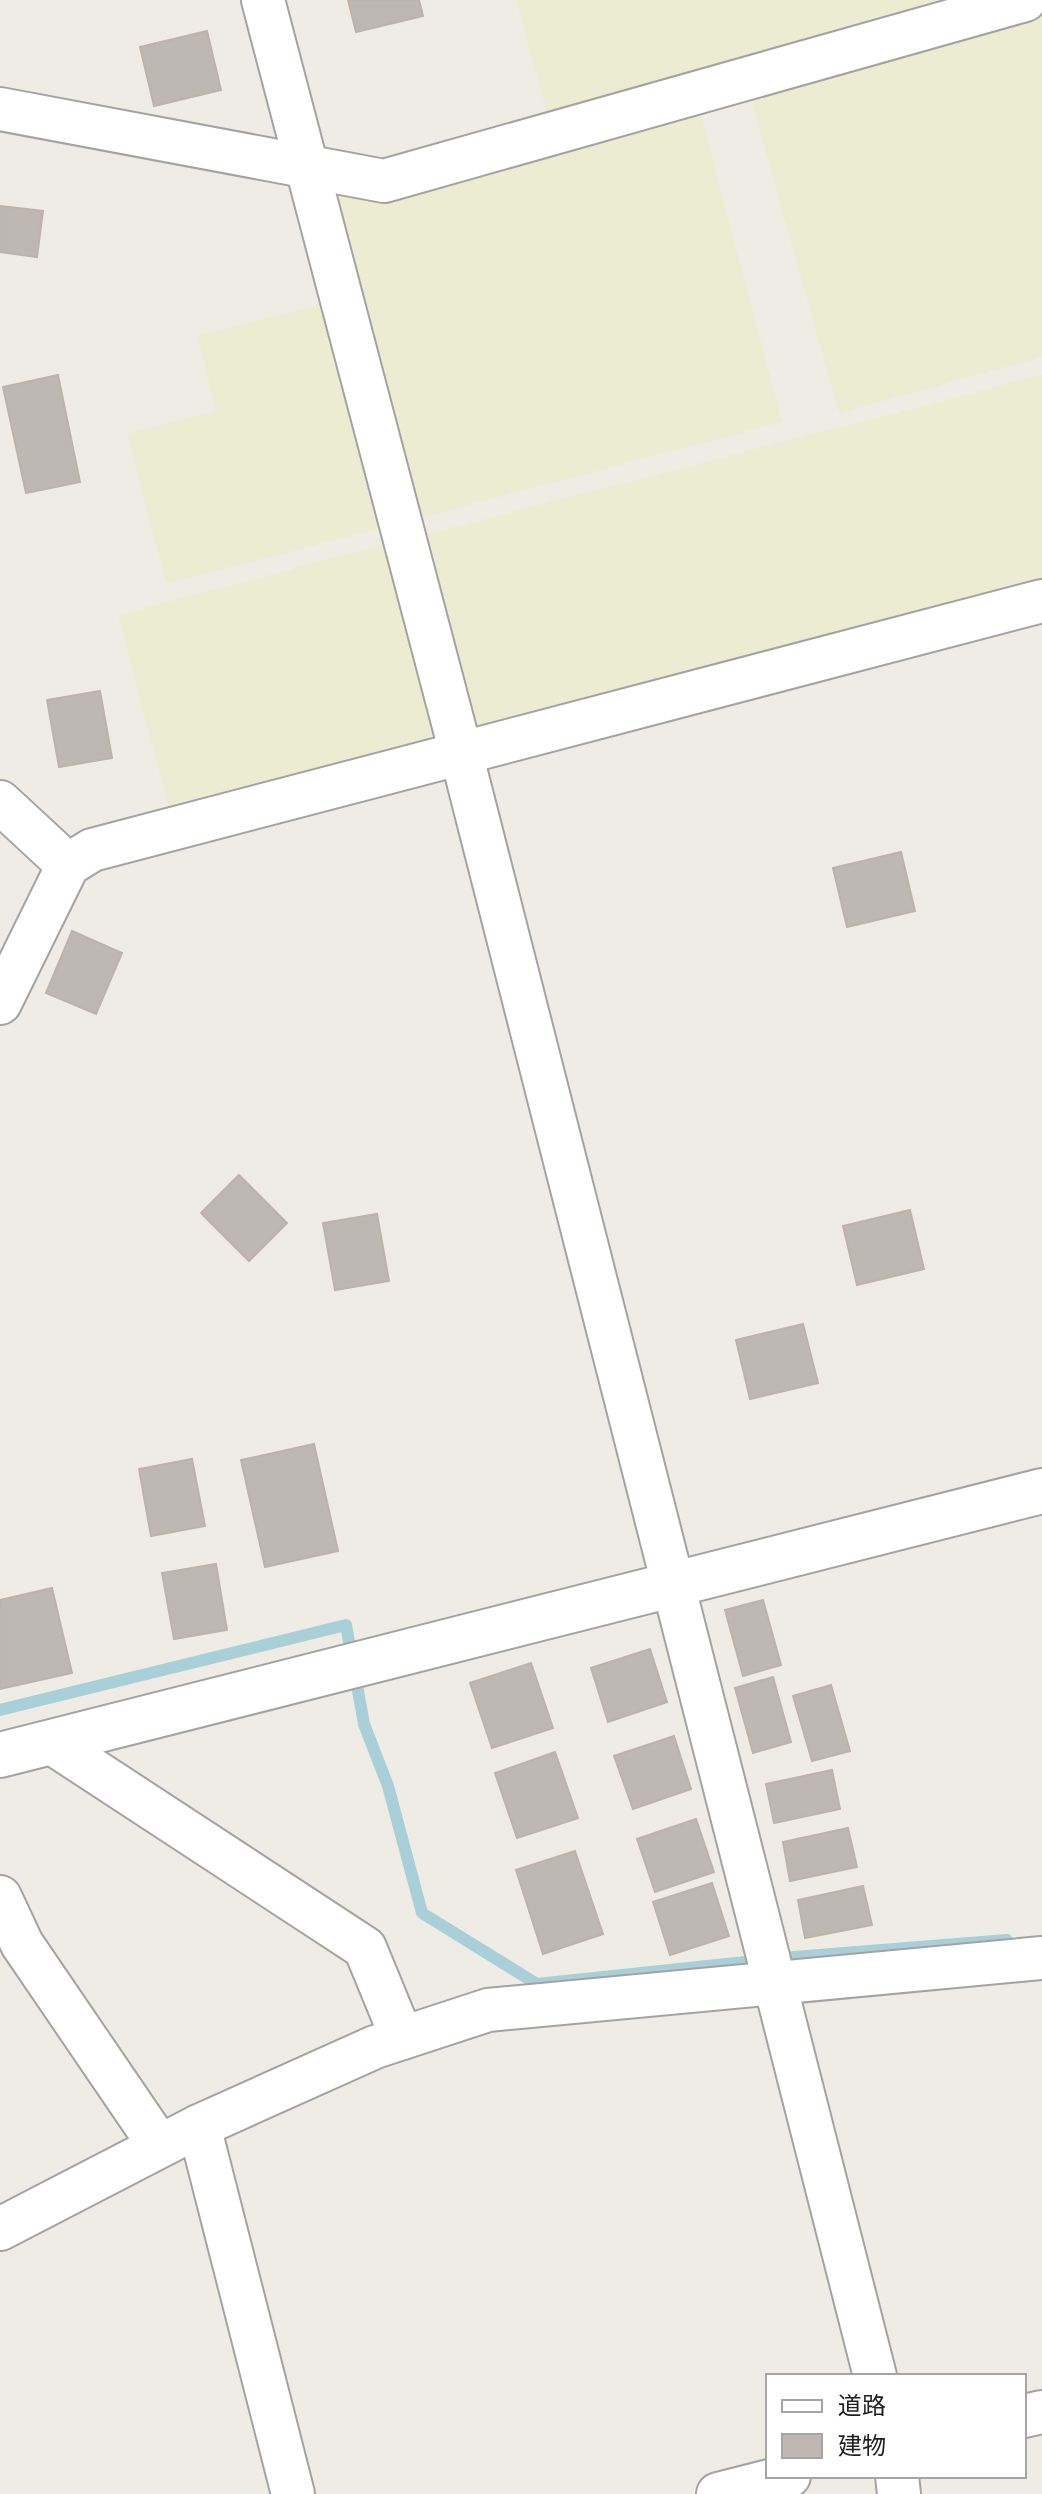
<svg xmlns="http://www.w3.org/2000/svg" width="1042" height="2494" viewBox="0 0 1042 2494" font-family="'DM Sans','Noto Sans JP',sans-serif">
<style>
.farmland{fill:#ebecd2}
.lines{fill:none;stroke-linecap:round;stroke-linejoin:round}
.stream{stroke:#a9cfd9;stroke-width:12}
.building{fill:#bfb7b2;stroke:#bfb2a9;stroke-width:2}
.minor-casing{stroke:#a3a3a3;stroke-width:46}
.tertiary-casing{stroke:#a3a3a3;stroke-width:48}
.minor{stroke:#fff;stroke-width:42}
.tertiary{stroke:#fff;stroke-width:44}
</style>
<rect width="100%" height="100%" fill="#efece5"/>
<g class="farmland">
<path d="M516,0H951L547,112Z"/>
<path d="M1042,18V357L839,413L751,99Z"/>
<path d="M699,108L782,422L419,518L333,191Z"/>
<path d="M330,303L387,527L166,583L127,434L216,411L198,336Z"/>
<path d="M1042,375V578L488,729L472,717L423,535Z"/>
<path d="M390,543L439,722L427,741L168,805L118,615Z"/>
</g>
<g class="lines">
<path class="stream" d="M0,1710L346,1625L364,1724L388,1786L422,1913L537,1984L794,1957L1007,1940"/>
</g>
<g class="building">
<path d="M348,0H419L423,16L356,32Z"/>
<path d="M207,31L221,90L154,106L140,47Z"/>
<path d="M0,206L43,211L37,257L0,252Z"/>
<path d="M58,375L80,482L26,493L3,387Z"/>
<path d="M100,691L112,758L59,767L47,700Z"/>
<path d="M901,852L915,911L847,927L833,868Z"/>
<path d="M72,931L122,953L96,1014L46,993Z"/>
<path d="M239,1175L287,1223L249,1261L201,1213Z"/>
<path d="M910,1210L924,1269L857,1285L843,1226Z"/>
<path d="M377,1214L389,1281L335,1290L323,1223Z"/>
<path d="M803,1324L818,1383L750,1399L736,1340Z"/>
<path d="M314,1444L338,1551L265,1567L241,1460Z"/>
<path d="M192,1459L205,1526L151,1536L139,1469Z"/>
<path d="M216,1564L227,1630L174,1639L162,1573Z"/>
<path d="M52,1588L72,1673L0,1689V1600Z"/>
<path d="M763,1600L781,1665L743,1676L725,1610Z"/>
<path d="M650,1649L667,1702L608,1722L591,1668Z"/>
<path d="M531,1663L553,1728L492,1748L470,1683Z"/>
<path d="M773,1677L791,1742L753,1753L735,1688Z"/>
<path d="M831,1685L850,1751L812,1761L793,1696Z"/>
<path d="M674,1736L691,1789L633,1809L614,1756Z"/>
<path d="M555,1752L578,1818L517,1838L495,1773Z"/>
<path d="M832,1770L840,1809L774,1823L766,1784Z"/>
<path d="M696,1819L714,1872L655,1892L637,1839Z"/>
<path d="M848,1828L857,1867L790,1881L783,1842Z"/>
<path d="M575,1851L603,1934L543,1954L516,1870Z"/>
<path d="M712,1883L729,1936L670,1955L653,1902Z"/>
<path d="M863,1886L872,1925L805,1938L798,1900Z"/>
</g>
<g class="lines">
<g class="minor-casing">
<g id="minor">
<path d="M263,0L461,753L875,2376"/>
<path d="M0,109L384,181L1025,0"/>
<path d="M0,802L68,865"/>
<path d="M0,1003L68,865L92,850L1042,601"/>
<path d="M52,1743L365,1948L402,2038"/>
<path d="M0,1897L22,1944L159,2145"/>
<path d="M199,2126L293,2494"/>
<path d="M0,2229L199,2126L375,2047L488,2010L1042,1958"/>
<path d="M1024,2416L1042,2412"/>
<path d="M897,2476L899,2494"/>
<path d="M718,2494L789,2476"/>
</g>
</g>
<g class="tertiary-casing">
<path id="tertiary" d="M0,1755L1042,1491"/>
</g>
<use href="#minor" class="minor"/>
<use href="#tertiary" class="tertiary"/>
</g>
<rect x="766" y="2374" width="260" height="104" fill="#ffffff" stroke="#a5a5a5" stroke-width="2"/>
<rect x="782" y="2400" width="40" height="12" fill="#ffffff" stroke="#a5a5a5" stroke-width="2"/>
<text x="838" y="2414" font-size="24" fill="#1f1f1f">道路</text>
<rect x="782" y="2434" width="40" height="24" fill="#bfb7b2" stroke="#a5a5a5" stroke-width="2"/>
<text x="838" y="2454" font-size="24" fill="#1f1f1f">建物</text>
</svg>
